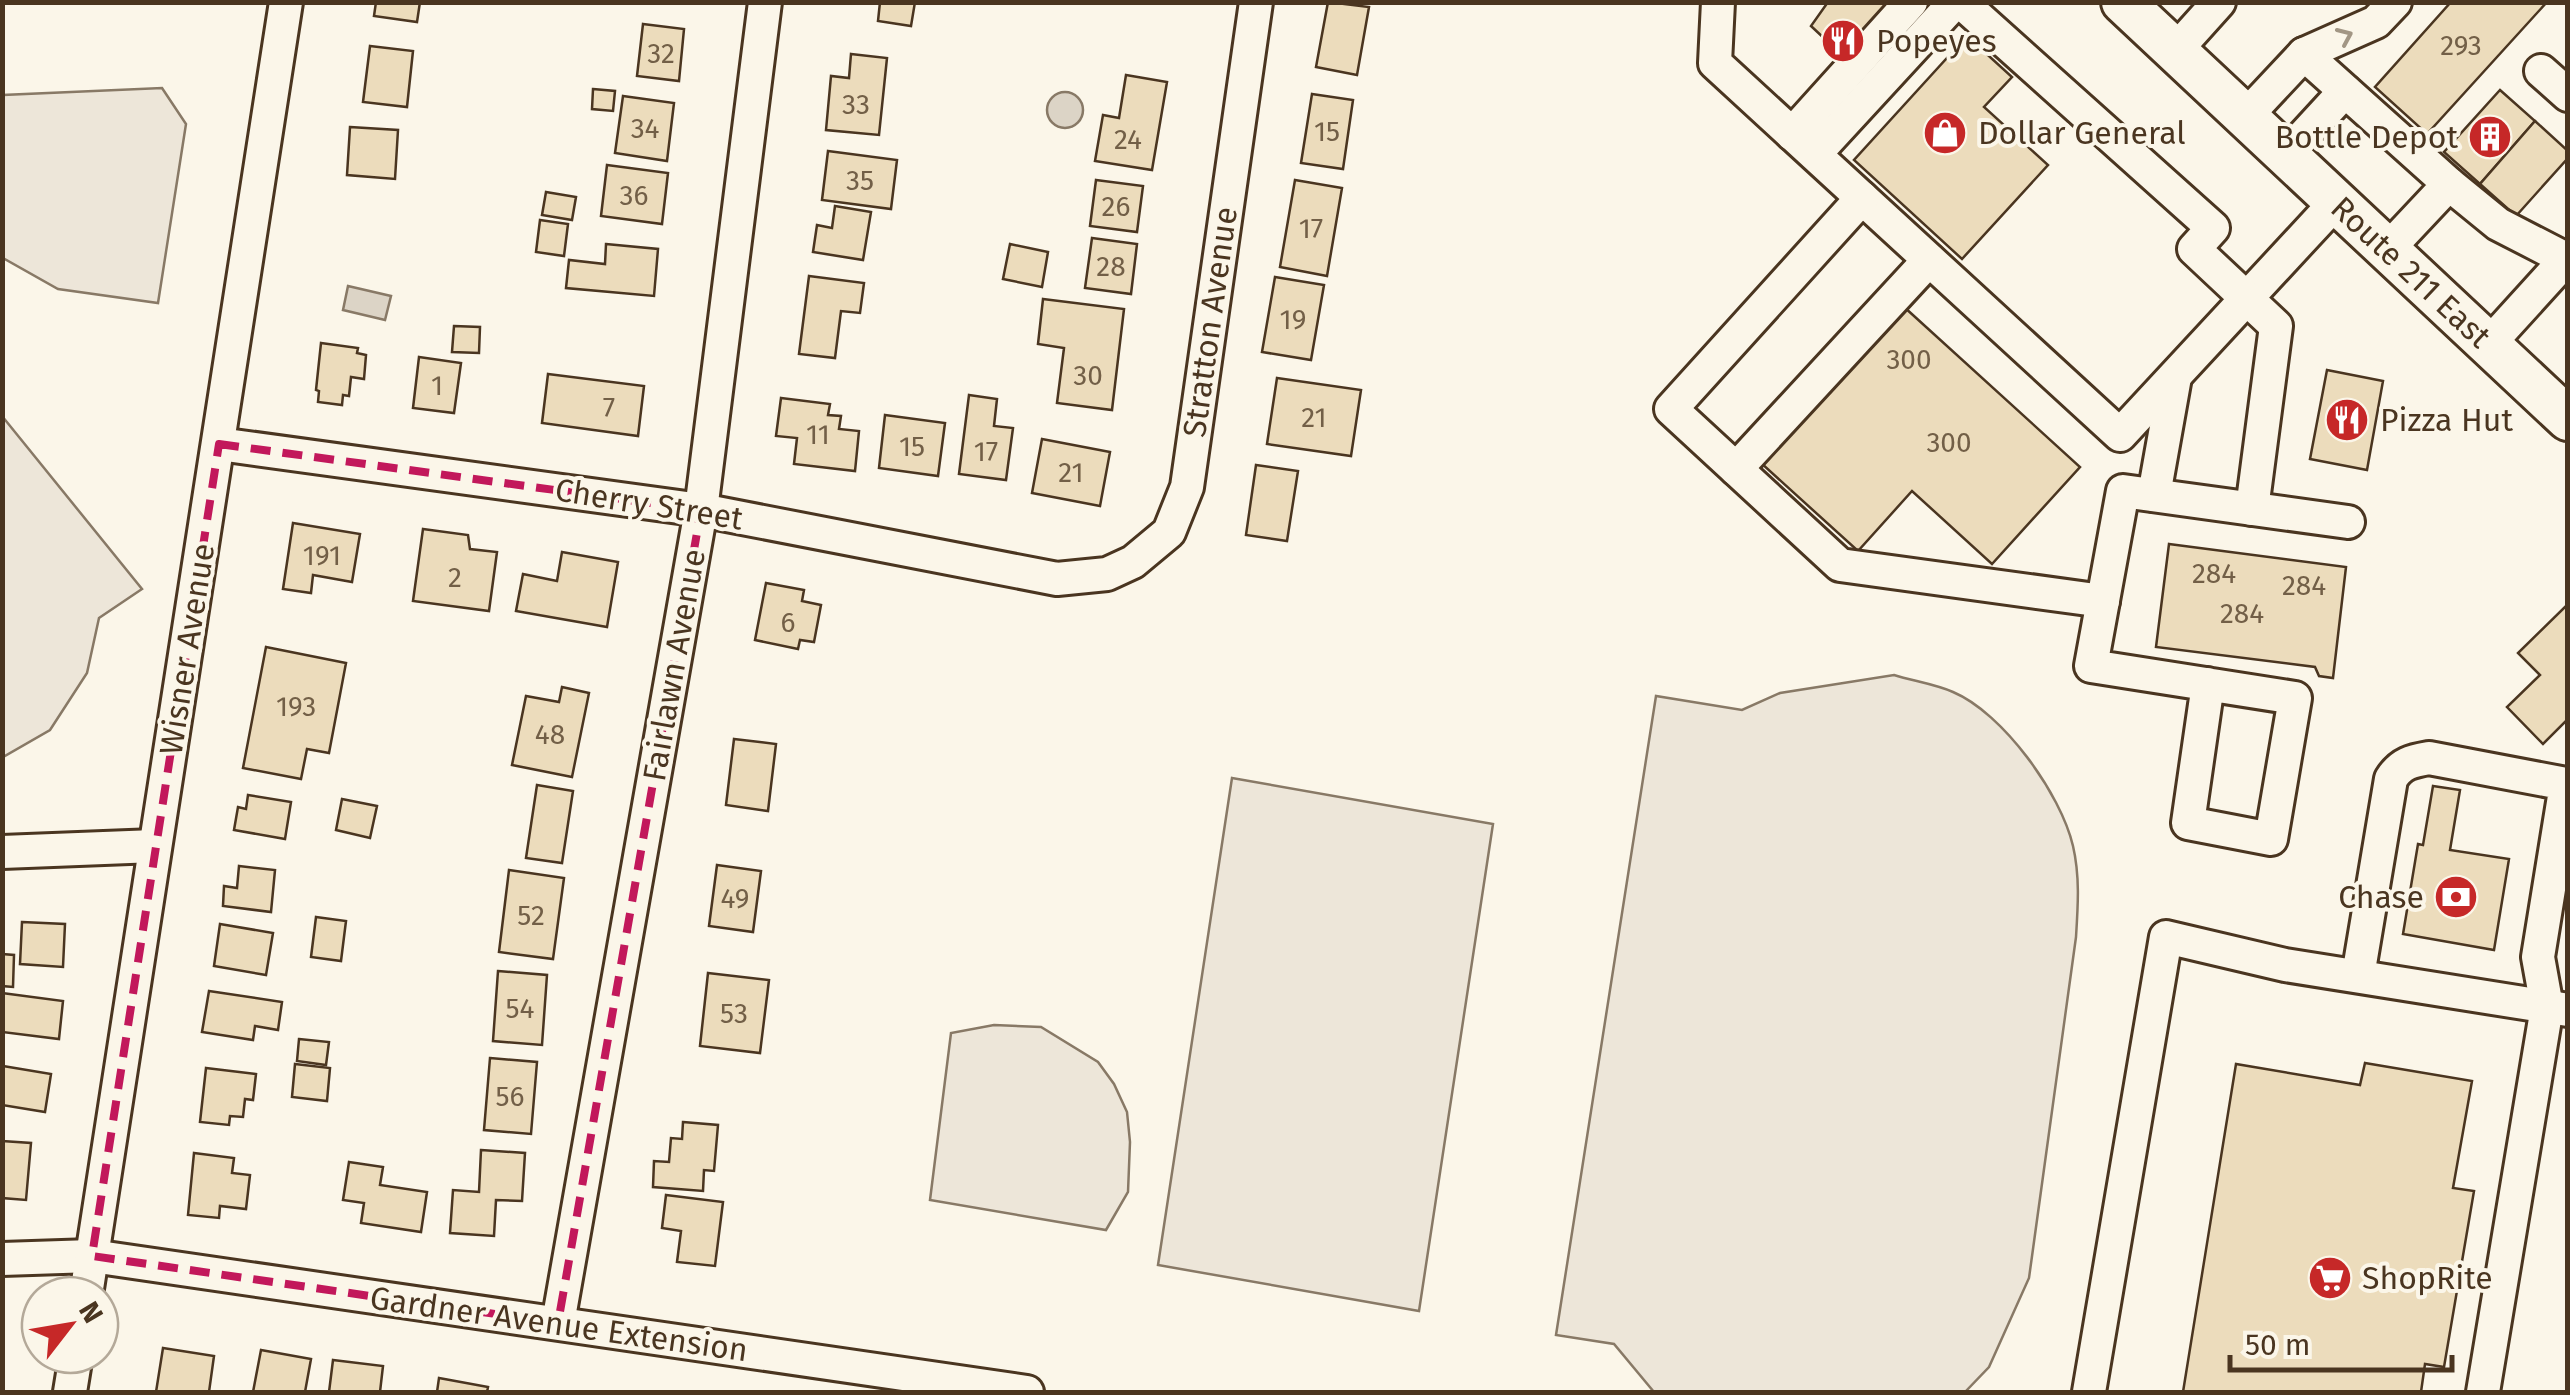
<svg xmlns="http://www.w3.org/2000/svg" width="2570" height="1395" viewBox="0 0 2570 1395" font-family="'Fira Sans',sans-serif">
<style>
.pitch{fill:#ede6d9;stroke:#887966;stroke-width:2.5}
.water{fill:#dcd4c6;stroke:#887966;stroke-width:2.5}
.building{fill:#ecdcbc;stroke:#4a3520;stroke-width:2.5}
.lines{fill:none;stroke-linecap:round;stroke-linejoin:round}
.minor-casing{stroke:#4a3520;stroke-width:38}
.major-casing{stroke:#4a3520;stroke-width:48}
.minor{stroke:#fbf6e9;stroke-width:32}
.major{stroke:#fbf6e9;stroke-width:42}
.oneway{stroke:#a29684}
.marked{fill:none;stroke:#c2185b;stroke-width:8;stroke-dasharray:20 12;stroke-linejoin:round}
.labels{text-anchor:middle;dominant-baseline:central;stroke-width:8;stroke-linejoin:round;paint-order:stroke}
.number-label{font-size:28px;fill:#725f47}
.poi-label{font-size:32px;fill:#4a3520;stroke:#fbf6e9;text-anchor:start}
.street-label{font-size:32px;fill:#4a3520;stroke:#fbf6e9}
</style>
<rect width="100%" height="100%" fill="#fbf6e9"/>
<g class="pitch">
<path d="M162,88L186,124L158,303L58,289L3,258V95Z"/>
<path d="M2,416L142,589L99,618L87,673L50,730L3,757Z"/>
<path d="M1894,675C1913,681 1935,684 1953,692C2003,713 2061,794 2073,846C2080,876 2078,906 2076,937L2029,1278L1989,1367L1965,1392H1654L1614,1344L1556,1335L1656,696L1742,710L1780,693Z"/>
<path d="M1232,778L1493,824L1419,1311L1158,1265Z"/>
<path d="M994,1025L1041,1027L1098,1062L1114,1084L1127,1112L1130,1142L1128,1192L1106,1230L930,1200L951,1033Z"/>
</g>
<g class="water">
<circle cx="1065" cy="110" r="18"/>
<path d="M348,286L391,296L385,320L343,310Z"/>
</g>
<g class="building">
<path d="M376,2H420L417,22L374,16Z"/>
<path d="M880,2H915L911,26L878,21Z"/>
<path d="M1328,2L1369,7L1357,75L1316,67Z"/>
<path d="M1828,2H1894L1844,57L1811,26Z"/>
<path d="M2451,2H2547L2427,134L2375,87Z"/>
<path d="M643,24L684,29L679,81L637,76Z"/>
<path d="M1967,36L2012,77L1984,107L2048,165L1962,259L1854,160Z"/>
<path d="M370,46L413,51L407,107L363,102Z"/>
<path d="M851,54L887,58L879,135L826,130L831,76L849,78Z"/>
<path d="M1126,75L1167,82L1152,170L1095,161L1103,115L1119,118Z"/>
<path d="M593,89L615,91L613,111L592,109Z"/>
<path d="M2500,90L2535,121L2480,184L2444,152Z"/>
<path d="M1312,94L1353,100L1343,169L1301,163Z"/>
<path d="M623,96L674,103L667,161L615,153Z"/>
<path d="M2535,121L2568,151V158L2516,216L2480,184Z"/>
<path d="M350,127L398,130L395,179L347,175Z"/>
<path d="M828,151L897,160L891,209L822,200Z"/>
<path d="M607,165L668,173L662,224L601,216Z"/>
<path d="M1096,180L1143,186L1137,232L1090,226Z"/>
<path d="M1295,180L1342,188L1327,276L1280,267Z"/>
<path d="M546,192L576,197L572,220L542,215Z"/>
<path d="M835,206L871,212L863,260L813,252L817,225L832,228Z"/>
<path d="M540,220L568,224L564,256L536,252Z"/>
<path d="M1092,238L1137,244L1131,294L1085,288Z"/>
<path d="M606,244L658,249L654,296L566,288L569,260L605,264Z"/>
<path d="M1010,244L1048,252L1042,287L1003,279Z"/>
<path d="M809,276L864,283L860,313L841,311L835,358L799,354Z"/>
<path d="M1275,277L1324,285L1311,360L1262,352Z"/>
<path d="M1043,299L1124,309L1112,410L1057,403L1064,348L1038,344Z"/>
<path d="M1903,306L2080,467L1992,564L1912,491L1858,551L1761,463Z"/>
<path d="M454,326L480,327L479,353L452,352Z"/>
<path d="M321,343L358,348L357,353L366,355L364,379L351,377L349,396L343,395L342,405L318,402L319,391L316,390Z"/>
<path d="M419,357L461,363L454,413L413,408Z"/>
<path d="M2327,370L2383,381L2367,470L2310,459Z"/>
<path d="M548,374L644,386L638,436L542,423Z"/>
<path d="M1277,378L1361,390L1351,456L1267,444Z"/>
<path d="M969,395L997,399L994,426L1013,428L1006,480L959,474Z"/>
<path d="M781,398L830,404L828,415L841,416L839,429L859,431L855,471L794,464L797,438L776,436Z"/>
<path d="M885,415L945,423L938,476L879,468Z"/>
<path d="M1042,439L1110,452L1100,506L1032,493Z"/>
<path d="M1256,465L1298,471L1287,541L1246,535Z"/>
<path d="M293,523L360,534L352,582L313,575L311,593L283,589Z"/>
<path d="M423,529L468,535L470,549L497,552L489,611L413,601Z"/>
<path d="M2169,544L2346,567L2333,678L2319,676L2315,667L2156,647Z"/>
<path d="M562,552L618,562L607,627L516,611L523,574L557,581Z"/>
<path d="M766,583L804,590L802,601L821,605L814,642L800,640L798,649L755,640Z"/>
<path d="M2568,604V719L2543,744L2507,707L2540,675L2518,653Z"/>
<path d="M266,647L346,663L329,753L307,749L301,779L243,768Z"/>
<path d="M562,687L589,693L572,777L512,765L526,696L559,702Z"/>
<path d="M734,739L776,744L768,811L726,805Z"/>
<path d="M537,785L573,791L562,863L526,858Z"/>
<path d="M2433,786L2460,790L2450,850L2509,859L2494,950L2403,934L2418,844L2423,845Z"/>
<path d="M248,795L291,802L285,839L234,830L238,807L246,809Z"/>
<path d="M342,799L377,806L370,838L336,830Z"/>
<path d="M717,865L761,871L753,932L709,926Z"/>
<path d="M239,866L275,870L271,912L223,906L224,886L237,888Z"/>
<path d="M509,870L564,878L553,959L499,952Z"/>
<path d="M316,917L346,921L341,961L311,957Z"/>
<path d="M22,922L65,924L63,967L20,964Z"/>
<path d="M220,924L273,933L266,975L214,966Z"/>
<path d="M2,954L14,955L13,987L2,986Z"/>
<path d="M498,971L547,975L542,1045L493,1041Z"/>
<path d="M708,973L769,980L760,1053L700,1046Z"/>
<path d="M209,991L282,1002L278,1030L255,1026L253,1040L202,1032Z"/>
<path d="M2,993L63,1001L59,1039L2,1032Z"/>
<path d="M299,1039L329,1042L326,1065L297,1061Z"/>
<path d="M490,1058L537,1062L531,1134L484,1130Z"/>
<path d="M2365,1063L2472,1081L2453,1188L2474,1191L2444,1367L2425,1364L2421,1392H2183L2236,1064L2360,1085Z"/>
<path d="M295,1064L330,1068L327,1101L292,1097Z"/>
<path d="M3,1066L51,1074L45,1112L2,1105Z"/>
<path d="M206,1068L256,1074L253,1100L245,1099L243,1117L230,1116L229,1125L200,1122Z"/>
<path d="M683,1122L718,1125L714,1171L704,1170L703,1191L653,1187L654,1161L669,1162L671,1138L682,1139Z"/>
<path d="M2,1141L31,1143L26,1200L2,1198Z"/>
<path d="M481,1150L525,1153L522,1201L496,1200L494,1236L450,1233L453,1190L479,1192Z"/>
<path d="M194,1153L234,1158L232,1173L250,1175L246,1209L220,1206L219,1218L188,1215Z"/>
<path d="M349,1162L383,1167L380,1185L427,1192L421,1232L361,1223L364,1203L343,1200Z"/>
<path d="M666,1195L723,1202L715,1266L677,1262L681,1231L662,1228Z"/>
<path d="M163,1348L214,1356L209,1392H156Z"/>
<path d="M261,1350L311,1359L305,1392H253Z"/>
<path d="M333,1360L383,1366L380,1392H329Z"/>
<path d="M439,1378L488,1387L487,1392H437Z"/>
</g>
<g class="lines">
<g class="minor-casing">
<g id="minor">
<path d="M1718,2L1715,63L2120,435L2336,202"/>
<path d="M1961,2L2213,228L2194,249L2276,326L2252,509"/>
<path d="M2175,51L2219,2"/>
<path d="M2304,54L2449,184L2387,250"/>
<path d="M2541,71L2568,95"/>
<path d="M2245,117L2304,54L2376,22L2395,2"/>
<path d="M1792,134L1911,2"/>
<path d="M1815,154L1955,2"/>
<path d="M2286,155L2345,91"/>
<path d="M2449,184L2498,224L2566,259"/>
<path d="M1862,198L1671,409L1840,565L2103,601"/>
<path d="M2488,345L2568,257"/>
<path d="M219,444L701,510L1057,579L1107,574L1133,562L1169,532L1187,487L1256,2"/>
<path d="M1736,469L1929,260"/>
<path d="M2154,495L2175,377"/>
<path d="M2208,684L2188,823L2271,839L2295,698L2091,666L2123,491L2348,522"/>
<path d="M2,852L155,846"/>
<path d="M2358,976L2391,779C2401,763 2412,761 2429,758L2566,784L2538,957L2547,1007L2483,1392"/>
<path d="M2,1259L92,1256L1027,1392"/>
<path d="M86,1295L286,2"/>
<path d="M558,1323L701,510L765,2"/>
<path d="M70,1392L76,1355"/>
<path d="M2089,1392L2166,937L2285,965L2568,1010"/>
</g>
</g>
<g class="major-casing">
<path id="major" d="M2123,2L2568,419"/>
</g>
<use href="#minor" class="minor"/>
<use href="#major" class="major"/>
</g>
<defs><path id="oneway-chevron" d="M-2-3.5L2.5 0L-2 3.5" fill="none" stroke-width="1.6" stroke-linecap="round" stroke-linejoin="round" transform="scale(2.5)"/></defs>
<use class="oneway" href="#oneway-chevron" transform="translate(2345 36) rotate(-24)"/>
<path class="marked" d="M219,444L701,510L558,1323L92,1256Z"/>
<defs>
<g id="restaurant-disc" transform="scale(2.25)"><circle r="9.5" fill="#c62828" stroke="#fbf6e9"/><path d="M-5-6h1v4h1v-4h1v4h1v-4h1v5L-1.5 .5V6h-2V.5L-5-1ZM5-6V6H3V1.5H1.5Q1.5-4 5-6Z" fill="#fff"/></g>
<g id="shop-disc" transform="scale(2.25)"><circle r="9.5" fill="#c62828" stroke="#fbf6e9"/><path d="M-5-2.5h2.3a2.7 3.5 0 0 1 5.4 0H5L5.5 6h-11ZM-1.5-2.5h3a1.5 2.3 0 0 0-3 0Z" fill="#fff"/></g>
<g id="building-disc" transform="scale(2.25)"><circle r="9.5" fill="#c62828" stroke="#fbf6e9"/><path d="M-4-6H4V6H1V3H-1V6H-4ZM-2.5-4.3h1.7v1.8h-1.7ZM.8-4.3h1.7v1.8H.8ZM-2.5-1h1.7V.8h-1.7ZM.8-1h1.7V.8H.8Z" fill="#fff"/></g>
<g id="bank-disc" transform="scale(2.25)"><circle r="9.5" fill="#c62828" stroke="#fbf6e9"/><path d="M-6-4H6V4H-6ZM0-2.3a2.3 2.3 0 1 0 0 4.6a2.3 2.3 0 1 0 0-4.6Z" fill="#fff"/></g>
<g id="supermarket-disc" transform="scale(2.25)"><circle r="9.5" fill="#c62828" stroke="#fbf6e9"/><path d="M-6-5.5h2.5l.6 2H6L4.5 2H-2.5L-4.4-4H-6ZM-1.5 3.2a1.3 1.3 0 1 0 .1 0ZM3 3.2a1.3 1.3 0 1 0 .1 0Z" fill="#fff"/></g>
</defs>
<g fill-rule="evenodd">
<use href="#restaurant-disc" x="1843" y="41"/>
<use href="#shop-disc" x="1945" y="133"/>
<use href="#building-disc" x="2490" y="137"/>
<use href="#restaurant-disc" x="2347" y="420"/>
<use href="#bank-disc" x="2456" y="897"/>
<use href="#supermarket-disc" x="2330" y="1278"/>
</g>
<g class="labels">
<g class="number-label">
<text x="2461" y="45">293</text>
<text x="661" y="53">32</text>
<text x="856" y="104">33</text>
<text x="645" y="128">34</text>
<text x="1327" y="131">15</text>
<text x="1128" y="139">24</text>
<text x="860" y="180">35</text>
<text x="634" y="195">36</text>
<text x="1116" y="206">26</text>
<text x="1311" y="228">17</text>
<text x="1111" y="266">28</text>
<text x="1293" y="319">19</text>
<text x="1909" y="359">300</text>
<text x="1088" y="375">30</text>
<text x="437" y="385">1</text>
<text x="609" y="407">7</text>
<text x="1314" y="417">21</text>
<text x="818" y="434">11</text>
<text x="1949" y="442">300</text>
<text x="912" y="446">15</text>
<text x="986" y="451">17</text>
<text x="1071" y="472">21</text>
<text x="322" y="555">191</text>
<text x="2214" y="573">284</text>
<text x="455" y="577">2</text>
<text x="2304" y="585">284</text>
<text x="2242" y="613">284</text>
<text x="788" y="622">6</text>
<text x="296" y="706">193</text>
<text x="550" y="734">48</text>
<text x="735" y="898">49</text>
<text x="531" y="915">52</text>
<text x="520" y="1008">54</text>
<text x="734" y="1013">53</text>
<text x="510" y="1096">56</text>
</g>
<g class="poi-label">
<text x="1876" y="41">Popeyes</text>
<text x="1978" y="133">Dollar General</text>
<text x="2458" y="137" text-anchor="end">Bottle Depot</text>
<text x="2380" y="420">Pizza Hut</text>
<text x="2424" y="897" text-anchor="end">Chase</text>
<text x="2362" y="1278">ShopRite</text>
</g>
<g class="street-label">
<text transform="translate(2411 272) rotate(43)">Route 211 East</text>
<text transform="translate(1210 322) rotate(-82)">Stratton Avenue</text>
<text transform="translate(649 504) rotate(9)">Cherry Street</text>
<text transform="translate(187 649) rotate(-81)">Wisner Avenue</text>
<text transform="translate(674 665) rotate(-80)">Fairlawn Avenue</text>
<text transform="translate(559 1324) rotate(8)">Gardner Avenue Extension</text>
</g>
</g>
<rect width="2570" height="1395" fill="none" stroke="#4a3520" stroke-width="10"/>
<g transform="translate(70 1325) rotate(59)"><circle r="48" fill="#fbf6e9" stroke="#b4a999" stroke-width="2.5"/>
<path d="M0-8L18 38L0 25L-18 38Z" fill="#c62828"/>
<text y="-15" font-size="28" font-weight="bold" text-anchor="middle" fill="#4a3520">N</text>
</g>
<path d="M2230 1355v15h222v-15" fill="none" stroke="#4a3520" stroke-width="5"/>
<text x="2245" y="1355" font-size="30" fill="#4a3520" stroke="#fbf6e9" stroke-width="8" paint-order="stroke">50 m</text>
</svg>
